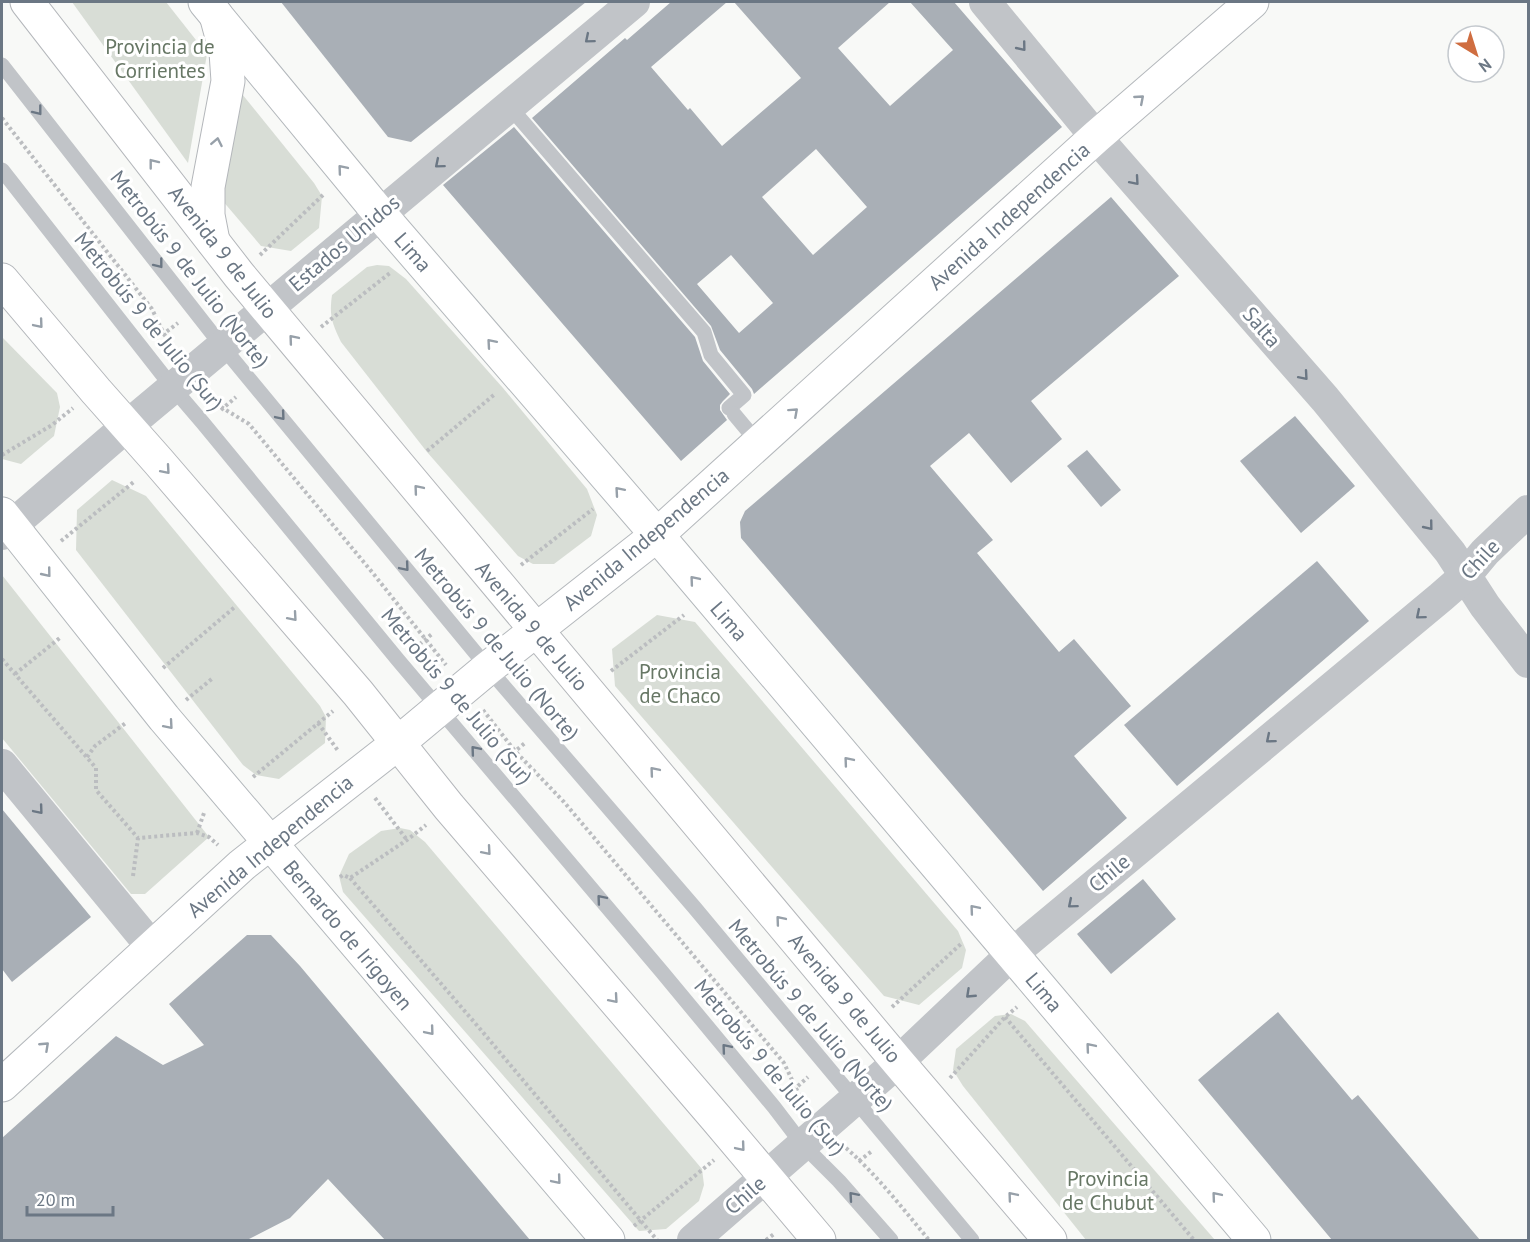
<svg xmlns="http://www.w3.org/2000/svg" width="1530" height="1242" viewBox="0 0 1530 1242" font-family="'PT Sans',sans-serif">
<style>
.green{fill:#d8ddd6}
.building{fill:#a9afb6;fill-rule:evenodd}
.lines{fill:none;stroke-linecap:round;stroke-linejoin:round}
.secondary-casing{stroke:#b3b8bc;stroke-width:35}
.primary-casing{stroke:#b4b8bc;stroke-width:35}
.highway-casing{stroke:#b4b7bb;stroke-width:35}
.path{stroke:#bbbdc0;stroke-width:4;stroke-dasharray:3 3;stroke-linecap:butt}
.lane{stroke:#c1c4c8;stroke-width:15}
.street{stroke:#c1c4c8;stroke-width:32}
.secondary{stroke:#fff;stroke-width:33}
.primary{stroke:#fff;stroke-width:33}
.highway{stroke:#fff;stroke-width:33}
.oneway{stroke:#6b7784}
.oneway2{stroke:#97a0a9}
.labels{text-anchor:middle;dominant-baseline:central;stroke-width:6;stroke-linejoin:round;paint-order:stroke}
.park-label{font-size:21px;fill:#677765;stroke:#fff}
.street-label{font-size:21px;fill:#6b7784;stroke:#fff}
</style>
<rect width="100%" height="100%" fill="#f8f9f7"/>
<g class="green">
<path d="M72,2H166L207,54L188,163Z"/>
<path d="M242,94L314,183L322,196L319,228L291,251L261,246L216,193Z"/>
<path d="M377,265L389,266L406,279L503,388L587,489L597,515L591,536L554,564H533L518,556L427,452L341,342C332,323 329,316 332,295L367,267Z"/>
<path d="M2,337L57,393L60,407L54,436L21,464L2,459Z"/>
<path d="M112,480L146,496L320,706L326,717L325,743L279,779L256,775L243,765L76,550L77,510Z"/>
<path d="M2,575L209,837L145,894H131L2,738Z"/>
<path d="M657,615L695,622L958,931L966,950L962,968L919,1005L884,996L615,686L612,649Z"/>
<path d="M400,828L410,830L425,842L702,1169L704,1185L699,1201L666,1229L639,1231L343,892L339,876L349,854L381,831Z"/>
<path d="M1011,1014L1025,1021L1215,1240H1086L963,1086L953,1070L956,1049L995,1016Z"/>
</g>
<g class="building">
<path d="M281,2H586L411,142L388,137Z"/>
<path d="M671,2H727L651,67L688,110L690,108L722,146L801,78L734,2H890L838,48L890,106L953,50L910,2H954L1062,127L754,394L752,389L720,350L711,326L532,118L625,38L627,40ZM816,149L867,207L813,255L762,197ZM731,255L773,303L739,333L697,284Z"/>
<path d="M514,127L695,337L703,361L730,394L723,401L720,405V410L727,420L681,461L443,185Z"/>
<path d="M1111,197L1179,276L1031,401L1062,439L1011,483L969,433L930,466L993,540L977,553L1059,652L1074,639L1131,706L1074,756L1127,818L1043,891L741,538L740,522L745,511Z"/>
<path d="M1295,416L1355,486L1301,533L1240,461Z"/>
<path d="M1087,450L1121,490L1101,507L1067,466Z"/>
<path d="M1317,561L1369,621L1177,786L1124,725Z"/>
<path d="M2,809L91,917L12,982L2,969Z"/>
<path d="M1143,879L1176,919L1111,974L1077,934Z"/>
<path d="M247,935H271L300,966L530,1240H385L328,1179L290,1218L247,1240H2V1138L116,1036L163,1065L204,1045L169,1004Z"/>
<path d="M1278,1012L1352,1100L1358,1095L1480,1240H1332L1198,1080Z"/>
</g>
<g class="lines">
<g class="secondary-casing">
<g id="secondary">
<path d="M205,2L380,214L657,535L1254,1240"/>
<path d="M2,514L164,718L608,1240"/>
</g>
</g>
<g class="primary-casing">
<path id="primary" d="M2,1085L242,865L398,743L488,668L657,535L1096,137L1252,2"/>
</g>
<g class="highway-casing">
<g id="highway">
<path d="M27,2L239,275L898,1062L1050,1240"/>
<path d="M213,241L208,215V187L228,81L226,52L216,15"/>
<path d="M2,280L96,391L158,461L358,693L449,807L716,1118L819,1240"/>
</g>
</g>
<g class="path">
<path d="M2,118L152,309L164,334L174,347"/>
<path d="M260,255L324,194"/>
<path d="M321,327L390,273"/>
<path d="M162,335L178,323"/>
<path d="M221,407L249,424L372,572L446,665"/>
<path d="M221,410L236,397"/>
<path d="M427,451L495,394"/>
<path d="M2,455L52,425L73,408"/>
<path d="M61,541L135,481"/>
<path d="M521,565L593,509"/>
<path d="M415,648L432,634"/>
<path d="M2,659L96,768V790L138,838L197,833L209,837L218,845"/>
<path d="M163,668L236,606"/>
<path d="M611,671L684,615"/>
<path d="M15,674L61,637"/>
<path d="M186,700L213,678"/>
<path d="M483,710L515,751L564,802L784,1063L802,1101L806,1105"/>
<path d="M318,723L339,752"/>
<path d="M87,757L95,746L127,722"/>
<path d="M508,757L525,743"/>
<path d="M253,777L333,711"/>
<path d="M375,798L407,840"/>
<path d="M197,833L204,813"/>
<path d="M133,876L138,838"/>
<path d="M340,877L343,875L350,878L407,840L426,825"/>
<path d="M350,878L481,1030L657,1240"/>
<path d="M892,1007L962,943"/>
<path d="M1005,1017L1194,1240"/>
<path d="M950,1078L1005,1017L1017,1007"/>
<path d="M789,1094L808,1077"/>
<path d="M846,1148C877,1175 903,1209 929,1240"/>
<path d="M859,1161L872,1151"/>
<path d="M634,1226L714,1160"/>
<path d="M766,1240L774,1234"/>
</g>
<g class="lane">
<path d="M2,65L222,346L488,668L694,907L972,1240"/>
<path d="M509,106L704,332L711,355L744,395L729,408"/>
<path d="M2,170L173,388L203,423L398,660L662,972L774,1107L803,1145L839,1181L891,1240"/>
<path d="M734,414L759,444"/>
</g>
<g class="street">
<path d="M985,2L1096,137L1325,399L1450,552L1485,606L1528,662"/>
<path d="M2,534L127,426L634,2"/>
<path d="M2,765L152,947"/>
<path d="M693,1240L898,1062L1012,954L1441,597L1465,576L1485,552L1528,511"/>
</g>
<use href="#secondary" class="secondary"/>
<use href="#primary" class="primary"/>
<use href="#highway" class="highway"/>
</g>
<defs><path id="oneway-chevron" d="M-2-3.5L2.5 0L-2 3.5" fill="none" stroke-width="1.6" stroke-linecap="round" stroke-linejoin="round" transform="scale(1.5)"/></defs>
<g class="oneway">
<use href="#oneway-chevron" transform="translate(589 39) rotate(140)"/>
<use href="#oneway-chevron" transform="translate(1022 47) rotate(51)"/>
<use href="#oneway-chevron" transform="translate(38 111) rotate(52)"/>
<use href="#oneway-chevron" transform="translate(439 164) rotate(140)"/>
<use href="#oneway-chevron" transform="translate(1135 181) rotate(49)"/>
<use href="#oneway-chevron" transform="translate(159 264) rotate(52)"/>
<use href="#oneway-chevron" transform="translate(1304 376) rotate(49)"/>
<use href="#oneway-chevron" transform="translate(281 416) rotate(50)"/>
<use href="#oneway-chevron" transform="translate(1429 526) rotate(51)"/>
<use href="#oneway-chevron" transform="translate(405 567) rotate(50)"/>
<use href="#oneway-chevron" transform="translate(1420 615) rotate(140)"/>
<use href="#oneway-chevron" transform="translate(1270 739) rotate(140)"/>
<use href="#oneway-chevron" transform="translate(475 750) rotate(-130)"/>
<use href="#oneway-chevron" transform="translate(39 810) rotate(50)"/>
<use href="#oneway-chevron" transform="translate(601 899) rotate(-130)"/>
<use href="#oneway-chevron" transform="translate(1072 904) rotate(140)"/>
<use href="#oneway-chevron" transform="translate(970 994) rotate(137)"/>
<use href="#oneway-chevron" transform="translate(726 1048) rotate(-130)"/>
<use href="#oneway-chevron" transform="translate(853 1196) rotate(-131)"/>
</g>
<g class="oneway2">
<use href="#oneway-chevron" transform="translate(1140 99) rotate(-41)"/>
<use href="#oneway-chevron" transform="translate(217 142) rotate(-79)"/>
<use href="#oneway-chevron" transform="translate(153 163) rotate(-128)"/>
<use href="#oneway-chevron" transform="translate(342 169) rotate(-130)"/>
<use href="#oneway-chevron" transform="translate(39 324) rotate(50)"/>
<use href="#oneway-chevron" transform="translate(293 339) rotate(-130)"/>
<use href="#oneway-chevron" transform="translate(491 343) rotate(-131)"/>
<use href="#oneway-chevron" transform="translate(794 412) rotate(-42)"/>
<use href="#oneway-chevron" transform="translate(166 470) rotate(49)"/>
<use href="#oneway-chevron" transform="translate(418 489) rotate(-130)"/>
<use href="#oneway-chevron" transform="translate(619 491) rotate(-131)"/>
<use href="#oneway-chevron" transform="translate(47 573) rotate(51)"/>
<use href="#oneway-chevron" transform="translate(694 580) rotate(-130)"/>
<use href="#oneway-chevron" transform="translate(293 617) rotate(49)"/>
<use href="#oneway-chevron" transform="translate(169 725) rotate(49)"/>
<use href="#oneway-chevron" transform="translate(848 761) rotate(-130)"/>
<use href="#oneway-chevron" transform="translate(654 771) rotate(-130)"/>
<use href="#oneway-chevron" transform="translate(487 851) rotate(49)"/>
<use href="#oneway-chevron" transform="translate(974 909) rotate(-130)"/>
<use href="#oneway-chevron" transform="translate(780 920) rotate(-130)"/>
<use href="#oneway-chevron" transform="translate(614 999) rotate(49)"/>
<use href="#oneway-chevron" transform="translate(430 1031) rotate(50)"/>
<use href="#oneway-chevron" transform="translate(45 1046) rotate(-43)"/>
<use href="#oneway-chevron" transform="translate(1090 1047) rotate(-130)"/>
<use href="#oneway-chevron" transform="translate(741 1147) rotate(50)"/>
<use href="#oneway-chevron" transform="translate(557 1180) rotate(50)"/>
<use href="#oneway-chevron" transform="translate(1012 1196) rotate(-130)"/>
<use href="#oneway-chevron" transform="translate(1216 1196) rotate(-130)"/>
</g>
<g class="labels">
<g class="park-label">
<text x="160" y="46">Provincia de<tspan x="160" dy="24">Corrientes</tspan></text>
<text x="680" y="671">Provincia<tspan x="680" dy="24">de Chaco</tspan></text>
<text x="1108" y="1178">Provincia<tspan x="1108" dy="24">de Chubut</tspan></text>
</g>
<g class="street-label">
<text transform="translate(1009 216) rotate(-42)">Avenida Independencia</text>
<text transform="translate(344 243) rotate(-40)">Estados Unidos</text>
<text transform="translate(223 252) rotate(52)">Avenida 9 de Julio</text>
<text transform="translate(413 252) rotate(49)">Lima</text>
<text transform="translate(190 269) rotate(52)">Metrobús 9 de Julio (Norte)</text>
<text transform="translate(149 321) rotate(51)">Metrobús 9 de Julio (Sur)</text>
<text transform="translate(1262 327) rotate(49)">Salta</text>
<text transform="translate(646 539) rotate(-40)">Avenida Independencia</text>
<text transform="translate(1480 559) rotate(-47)">Chile</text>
<text transform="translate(729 621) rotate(49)">Lima</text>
<text transform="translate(532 626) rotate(50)">Avenida 9 de Julio</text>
<text transform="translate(497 644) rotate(50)">Metrobús 9 de Julio (Norte)</text>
<text transform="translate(457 696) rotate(50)">Metrobús 9 de Julio (Sur)</text>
<text transform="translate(270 846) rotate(-40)">Avenida Independencia</text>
<text transform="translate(1109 873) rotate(-40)">Chile</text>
<text transform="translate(348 935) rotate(50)">Bernardo de Irigoyen</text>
<text transform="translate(1044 992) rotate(50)">Lima</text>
<text transform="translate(845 998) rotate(50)">Avenida 9 de Julio</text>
<text transform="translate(811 1015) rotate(50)">Metrobús 9 de Julio (Norte)</text>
<text transform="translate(770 1067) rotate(50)">Metrobús 9 de Julio (Sur)</text>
<text transform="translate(745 1195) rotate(-41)">Chile</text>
</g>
</g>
<rect width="1530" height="1242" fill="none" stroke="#6b7784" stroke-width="6"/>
<g transform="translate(1476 54) rotate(142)"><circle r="28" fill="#ffffff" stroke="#c4c9ce" stroke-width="1.5"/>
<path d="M0-4.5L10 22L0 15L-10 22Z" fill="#cf6d40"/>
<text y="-9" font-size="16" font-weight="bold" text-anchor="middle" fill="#6b7784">N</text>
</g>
<path d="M27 1206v9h86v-9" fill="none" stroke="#6b7784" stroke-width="3"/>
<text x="36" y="1206" font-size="18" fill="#6b7784" stroke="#ffffff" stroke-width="4.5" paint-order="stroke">20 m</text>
</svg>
